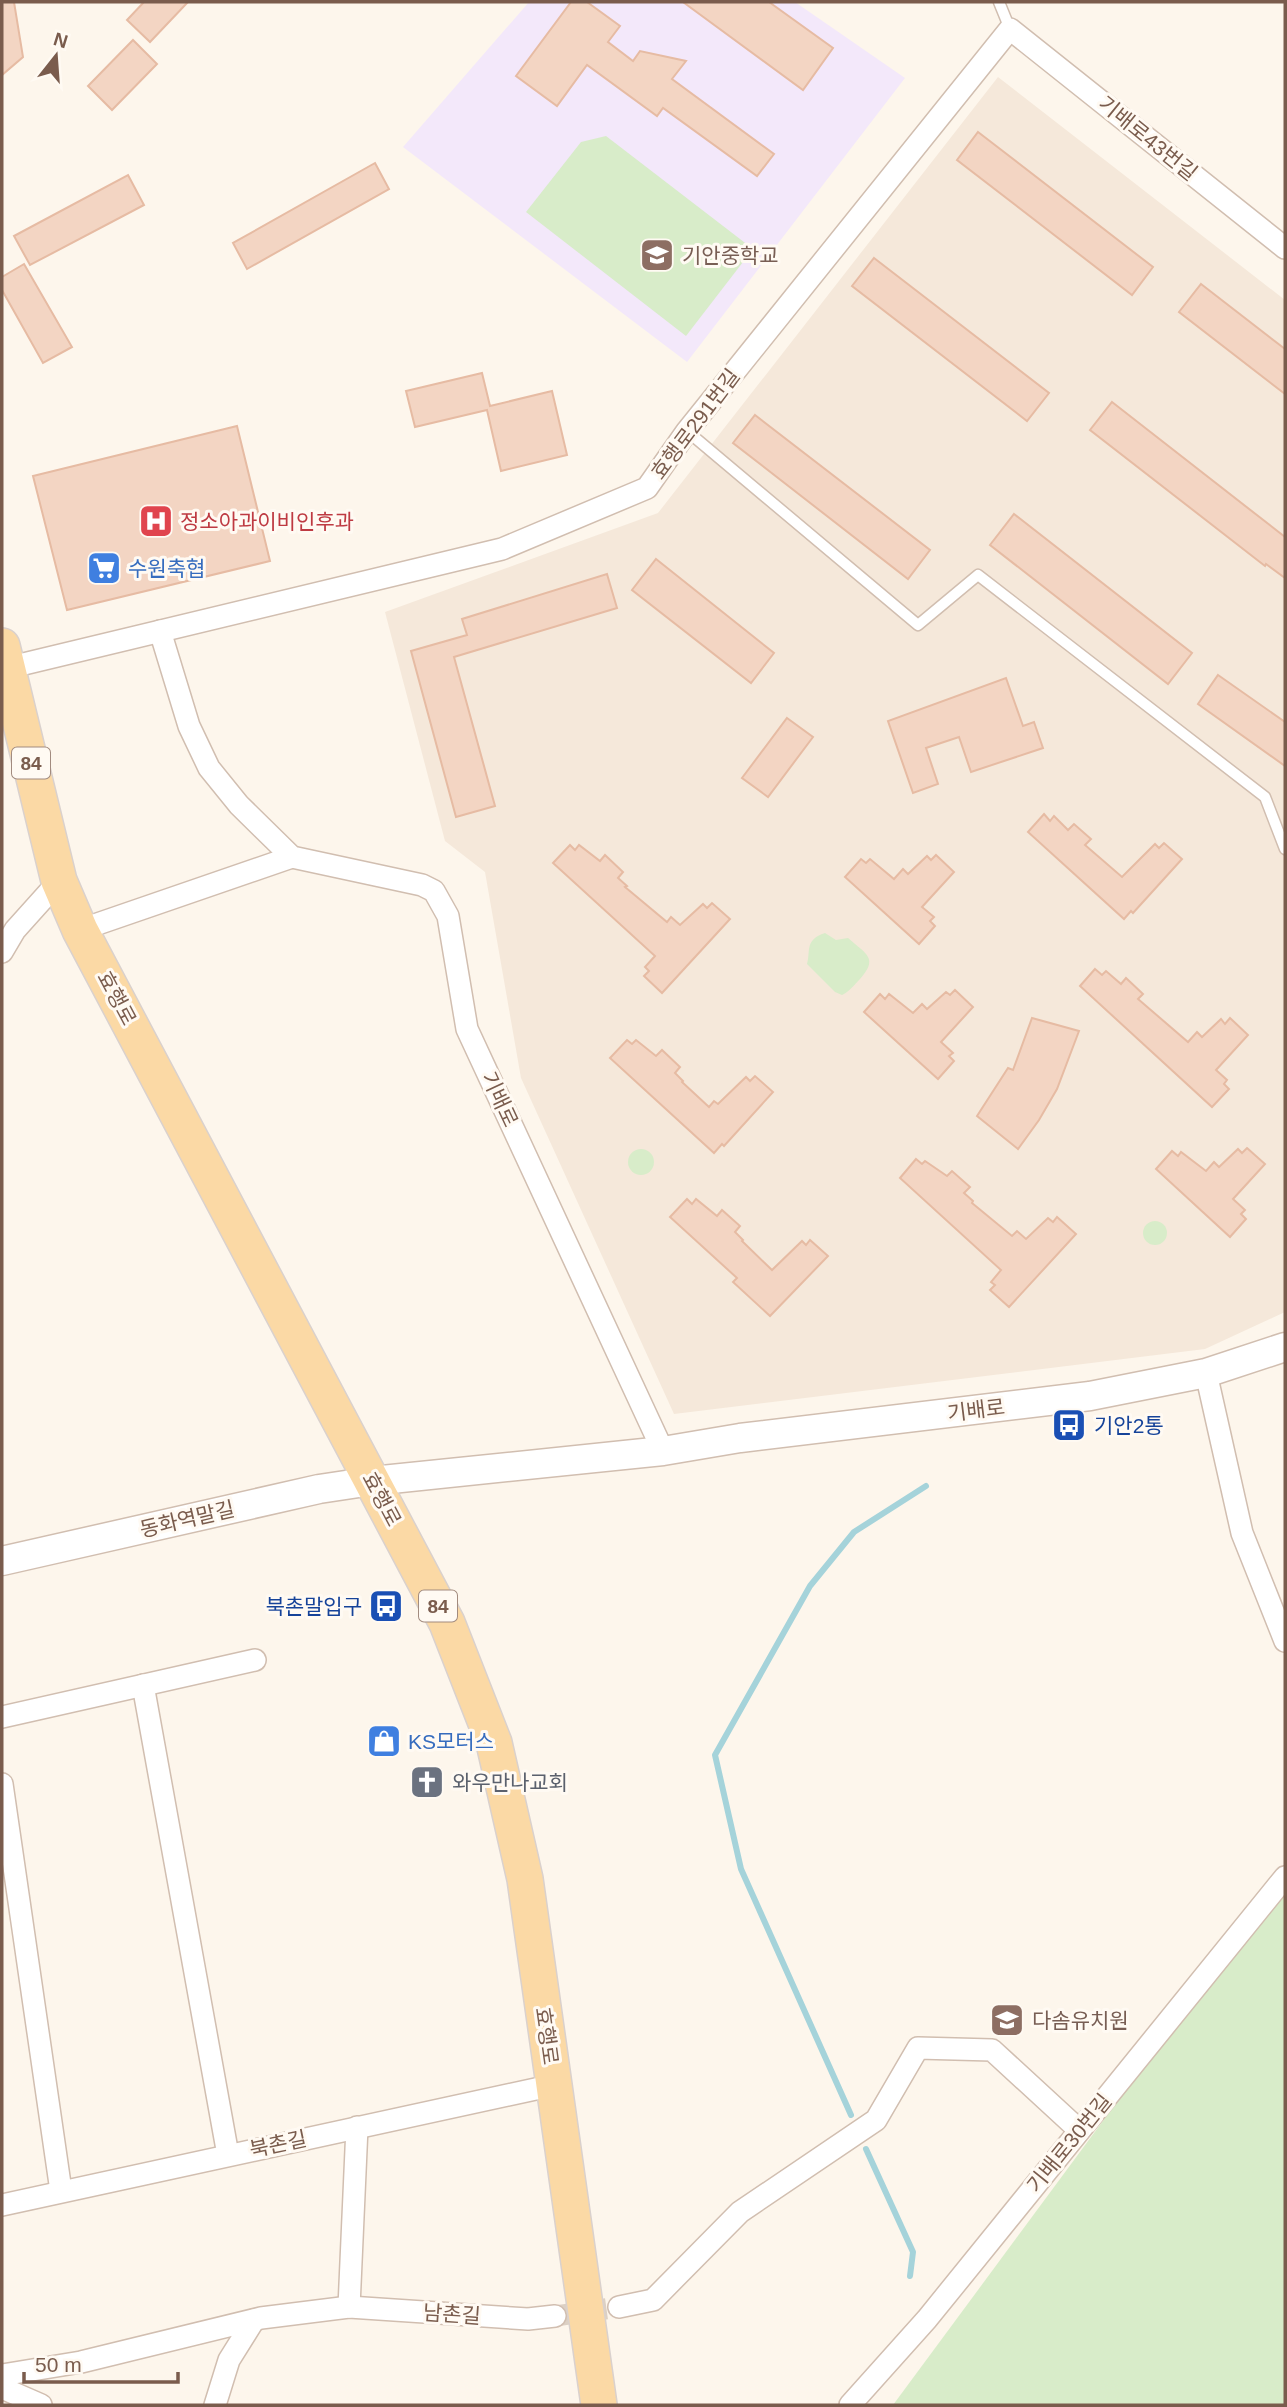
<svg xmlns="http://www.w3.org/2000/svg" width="1287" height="2407" viewBox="0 0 1287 2407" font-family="Helvetica,'Noto Sans KR',sans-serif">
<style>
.residential{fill:#f5e8da}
.education{fill:#f3e8fa}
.green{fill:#d8ecc9}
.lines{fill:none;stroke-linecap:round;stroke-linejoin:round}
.stream{stroke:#a5d3da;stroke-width:6}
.building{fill:#f3d5c3;stroke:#e6bba3;stroke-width:2}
.minor-tunnel{stroke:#dcd0c4;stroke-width:21;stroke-dasharray:21 10;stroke-linecap:butt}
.service-casing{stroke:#d1beb0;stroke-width:13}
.minor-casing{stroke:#d1beb0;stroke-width:24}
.tertiary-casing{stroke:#d1beb0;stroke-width:31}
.primary-casing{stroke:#dad1cd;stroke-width:38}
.service{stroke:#fff;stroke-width:10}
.minor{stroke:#fff;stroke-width:21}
.tertiary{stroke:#fff;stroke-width:28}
.primary{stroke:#fbd9a5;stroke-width:35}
.labels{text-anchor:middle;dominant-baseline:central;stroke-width:6;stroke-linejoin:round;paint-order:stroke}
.shield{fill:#fffaf3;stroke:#a28b7f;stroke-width:2}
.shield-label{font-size:19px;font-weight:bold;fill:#7a5c4d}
.street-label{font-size:21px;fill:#7a5c4d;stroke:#fffaf3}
.education-label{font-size:21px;fill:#785e54;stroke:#fffaf3;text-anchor:start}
.health-label{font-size:21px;fill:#be3a42;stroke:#fffaf3;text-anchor:start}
.shop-label{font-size:21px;fill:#366cbe;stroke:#fffaf3;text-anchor:start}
.transit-label{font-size:21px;fill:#164399;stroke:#fffaf3;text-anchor:start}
.worship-label{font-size:21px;fill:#5b616d;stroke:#fffaf3;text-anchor:start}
</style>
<rect width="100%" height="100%" fill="#fdf6ec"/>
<path class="residential" d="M998,77L1285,300V1312L1205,1349L674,1414L521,1078L485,872L445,841L385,612L658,513Z"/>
<path class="education" d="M529,2H795L905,78L687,362L403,147Z"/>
<g class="green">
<path d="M606,136L753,249L686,336L526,212L581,142Z"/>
<path d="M825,933L836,940L848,938C866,954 879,958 860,979C854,985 850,991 842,995L835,992L807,964C811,951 804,940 825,933Z"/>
<circle cx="641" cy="1162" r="13"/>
<circle cx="1155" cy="1233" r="12"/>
<path d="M1285,1889V2405H893L1145,2064Z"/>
</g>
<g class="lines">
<g class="stream">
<path d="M851,2115L741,1869L715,1755L810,1586L854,1532L926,1486"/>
<path d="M866,2149L913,2252L910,2276"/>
</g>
</g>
<g class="building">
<path d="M2,2H14L23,57L2,75Z"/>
<path d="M144,2H188L150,42L127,20Z"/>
<path d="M571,2H587L620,26L608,42L633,61L640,51L686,61L672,79L774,154L757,176L663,108L657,116L587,65L557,106L516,76Z"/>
<path d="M683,2H769L833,48L803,90Z"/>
<path d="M133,40L157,64L112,110L88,86Z"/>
<path d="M978,132L1153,267L1132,295L957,160Z"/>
<path d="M375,163L389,189L247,269L233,243Z"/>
<path d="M128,175L144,205L30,265L14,236Z"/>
<path d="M874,258L1049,393L1027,421L852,286Z"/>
<path d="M24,264L72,347L43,363L2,290V277Z"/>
<path d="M1201,284L1285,349V394L1179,312Z"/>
<path d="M482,373L490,406L552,391L567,455L501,471L487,410L415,427L406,391Z"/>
<path d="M1112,402L1285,537V578L1266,564L1265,566L1090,430Z"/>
<path d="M755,415L930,550L908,579L733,443Z"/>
<path d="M237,426L270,561L67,610L33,476Z"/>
<path d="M1014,514L1192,653L1168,684L990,545Z"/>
<path d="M656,559L774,653L751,683L632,590Z"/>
<path d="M607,574L617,608L454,657L495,806L456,817L411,651L467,635L462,619Z"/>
<path d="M1218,675L1285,722V766L1198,704Z"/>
<path d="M1006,678L1023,726L1034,722L1043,748L971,772L959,737L926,748L938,784L913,793L888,721Z"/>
<path d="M787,718L813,737L768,797L742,778Z"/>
<path d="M1044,814L1050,821L1054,816L1068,830L1074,824L1091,839L1085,845L1122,877L1155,844L1159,848L1164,843L1182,859L1133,913L1131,911L1124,919L1028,832Z"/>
<path d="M570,845L575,850L579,845L600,861L605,855L623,872L618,878L627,886L625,887L667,922L671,917L680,925L703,904L707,908L712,903L730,919L662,993L644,976L649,971L645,967L655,956L553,863Z"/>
<path d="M936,855L954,872L922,907L934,917L930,921L935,926L919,944L845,877L861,859L866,863L870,859L894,879L903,869L908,874L927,856L931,860Z"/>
<path d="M1095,969L1102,975L1106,971L1121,984L1126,978L1143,994L1138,999L1188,1042L1197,1032L1202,1037L1221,1019L1225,1024L1230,1018L1248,1035L1216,1070L1227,1080L1224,1084L1229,1089L1212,1107L1080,986Z"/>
<path d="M955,990L973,1007L941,1042L953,1053L949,1056L954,1061L938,1079L864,1012L880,994L885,999L889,994L913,1013L922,1004L927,1009L946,992L950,995Z"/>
<path d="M1032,1018L1079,1031L1057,1089L1039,1120L1018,1149L977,1116L1008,1068L1013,1070Z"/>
<path d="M627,1040L632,1044L636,1040L656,1056L662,1050L680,1067L675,1073L683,1081L682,1082L709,1107L714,1101L718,1104L746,1077L750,1081L755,1076L773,1092L724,1146L722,1144L714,1153L610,1058Z"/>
<path d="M1247,1148L1265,1164L1233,1199L1245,1210L1241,1214L1246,1219L1230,1237L1156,1169L1172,1151L1178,1156L1181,1152L1206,1171L1214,1162L1219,1167L1238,1149L1242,1153Z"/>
<path d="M916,1159L922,1164L925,1161L947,1176L952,1171L970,1187L964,1193L973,1201L972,1203L1012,1236L1017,1231L1026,1239L1048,1218L1053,1222L1057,1217L1076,1234L1009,1307L990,1290L995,1285L991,1282L1001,1270L900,1178Z"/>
<path d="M687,1199L692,1204L696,1199L717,1216L722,1210L740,1226L735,1232L743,1240L742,1241L772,1270L802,1241L806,1245L810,1240L828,1256L770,1316L733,1282L737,1278L670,1217Z"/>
</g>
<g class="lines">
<path class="minor-tunnel" d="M555,2316L619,2307"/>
<g class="service-casing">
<g id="service">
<path d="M999,2L1010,29"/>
<path d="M687,431L918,625L978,575L1265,797L1285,849"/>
</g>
</g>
<g class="minor-casing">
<g id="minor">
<path d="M160,631L189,726L209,768L239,805L292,857L422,885L434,891L448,916L467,1029L663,1451"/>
<path d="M7,668L502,549L647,488L687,431L1010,29L1285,248"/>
<path d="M80,930L292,857"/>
<path d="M2,952L15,930L59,881"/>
<path d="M1206,1373L1242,1533L1285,1641"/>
<path d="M143,1685L228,2155"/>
<path d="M2,1717L255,1660"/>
<path d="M2,1784L61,2191"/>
<path d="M2,2205L554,2085"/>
<path d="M349,2307L357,2127"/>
<path d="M619,2307L653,2300L740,2212L876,2120L918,2048L992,2050L1079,2130"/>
<path d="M2,2375L81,2362L261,2318L349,2307L528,2319L555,2316"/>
<path d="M2,2388L41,2405"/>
<path d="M215,2405L229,2360L254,2320"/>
<path d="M850,2405L927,2319L1285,1877"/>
</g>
</g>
<g class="tertiary-casing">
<path id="tertiary" d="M2,1561L319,1489L372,1481L663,1451L740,1438L1090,1396L1206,1373L1285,1347"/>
</g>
<g class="primary-casing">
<path id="primary" d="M2,646L59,881L80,930L447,1623L494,1743L525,1879L599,2405"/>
</g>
<use href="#service" class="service"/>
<use href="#minor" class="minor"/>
<use href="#tertiary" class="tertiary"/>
<use href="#primary" class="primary"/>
</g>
<defs>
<g id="school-square" transform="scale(1.75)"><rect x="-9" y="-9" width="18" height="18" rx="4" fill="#8d6e63" stroke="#fffaf3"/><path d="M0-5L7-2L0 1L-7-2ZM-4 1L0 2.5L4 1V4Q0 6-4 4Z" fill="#fff"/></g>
<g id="hospital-square" transform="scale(1.75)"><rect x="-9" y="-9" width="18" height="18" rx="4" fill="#e0444e" stroke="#fffaf3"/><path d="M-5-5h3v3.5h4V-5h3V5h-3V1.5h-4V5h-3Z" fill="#fff"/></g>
<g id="supermarket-square" transform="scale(1.75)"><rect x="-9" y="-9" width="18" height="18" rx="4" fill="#3f7fe0" stroke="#fffaf3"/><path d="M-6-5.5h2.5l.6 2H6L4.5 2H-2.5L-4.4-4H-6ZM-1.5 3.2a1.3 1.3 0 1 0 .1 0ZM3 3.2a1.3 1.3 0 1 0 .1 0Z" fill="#fff"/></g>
<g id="bus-square" transform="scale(1.75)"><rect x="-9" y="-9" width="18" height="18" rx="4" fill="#1a4fb4" stroke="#fffaf3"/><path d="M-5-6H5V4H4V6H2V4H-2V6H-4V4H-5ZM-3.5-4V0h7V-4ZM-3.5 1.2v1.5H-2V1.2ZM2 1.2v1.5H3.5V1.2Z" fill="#fff"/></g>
<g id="shop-square" transform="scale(1.75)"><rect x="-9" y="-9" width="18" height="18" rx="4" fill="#3f7fe0" stroke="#fffaf3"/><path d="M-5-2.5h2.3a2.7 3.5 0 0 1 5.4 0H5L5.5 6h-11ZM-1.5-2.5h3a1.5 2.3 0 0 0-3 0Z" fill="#fff"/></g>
<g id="church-square" transform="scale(1.75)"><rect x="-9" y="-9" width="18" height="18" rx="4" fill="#6b7280" stroke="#fffaf3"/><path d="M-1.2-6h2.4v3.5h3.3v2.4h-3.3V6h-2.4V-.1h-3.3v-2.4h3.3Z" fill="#fff"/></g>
</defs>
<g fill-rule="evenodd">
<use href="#school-square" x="657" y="255"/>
<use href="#hospital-square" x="156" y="521"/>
<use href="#supermarket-square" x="104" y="568"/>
<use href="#bus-square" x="1069" y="1425"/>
<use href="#bus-square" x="386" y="1606"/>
<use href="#shop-square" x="384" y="1741"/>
<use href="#church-square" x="427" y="1782"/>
<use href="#school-square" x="1007" y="2020"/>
</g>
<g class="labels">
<g class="shield">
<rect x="12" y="747.5" width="38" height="31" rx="5"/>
<rect x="419" y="1590.5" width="38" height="31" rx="5"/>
</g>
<g class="shield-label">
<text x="31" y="763">84</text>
<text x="438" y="1606">84</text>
</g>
<g class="street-label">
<text transform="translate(1148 138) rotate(39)">기배로43번길</text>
<text transform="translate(695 424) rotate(-53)">효행로291번길</text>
<text transform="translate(117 998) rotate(62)">효행로</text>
<text transform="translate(500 1099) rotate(65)">기배로</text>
<text transform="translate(976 1410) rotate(-7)">기배로</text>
<text transform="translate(382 1499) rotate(62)">효행로</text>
<text transform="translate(187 1519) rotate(-13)">동화역말길</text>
<text transform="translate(547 2036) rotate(82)">효행로</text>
<text transform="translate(1069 2143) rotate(-51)">기배로30번길</text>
<text transform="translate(278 2144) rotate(-12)">북촌길</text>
<text transform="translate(452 2314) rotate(4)">남촌길</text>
</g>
<g class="education-label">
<text x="682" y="255">기안중학교</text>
<text x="1032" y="2020">다솜유치원</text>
</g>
<g class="health-label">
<text x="180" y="521">정소아과이비인후과</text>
</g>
<g class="shop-label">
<text x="128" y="568">수원축협</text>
<text x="408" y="1741">KS모터스</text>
</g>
<g class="transit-label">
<text x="1094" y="1425">기안2통</text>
<text x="362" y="1606" text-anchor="end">북촌말입구</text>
</g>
<g class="worship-label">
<text x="452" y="1782">와우만나교회</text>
</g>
</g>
<rect width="1287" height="2407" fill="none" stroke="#7a5c4d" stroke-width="7"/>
<g transform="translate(56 56) rotate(17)" stroke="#fffaf3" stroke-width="5" paint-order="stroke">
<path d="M0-5L12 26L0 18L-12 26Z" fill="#7a5c4d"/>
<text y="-10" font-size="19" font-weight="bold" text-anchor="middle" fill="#7a5c4d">N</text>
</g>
<path d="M24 2372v10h154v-10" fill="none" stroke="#7a5c4d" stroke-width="3.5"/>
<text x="35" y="2372" font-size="21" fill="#7a5c4d" stroke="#fffaf3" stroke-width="5" paint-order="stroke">50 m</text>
</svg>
